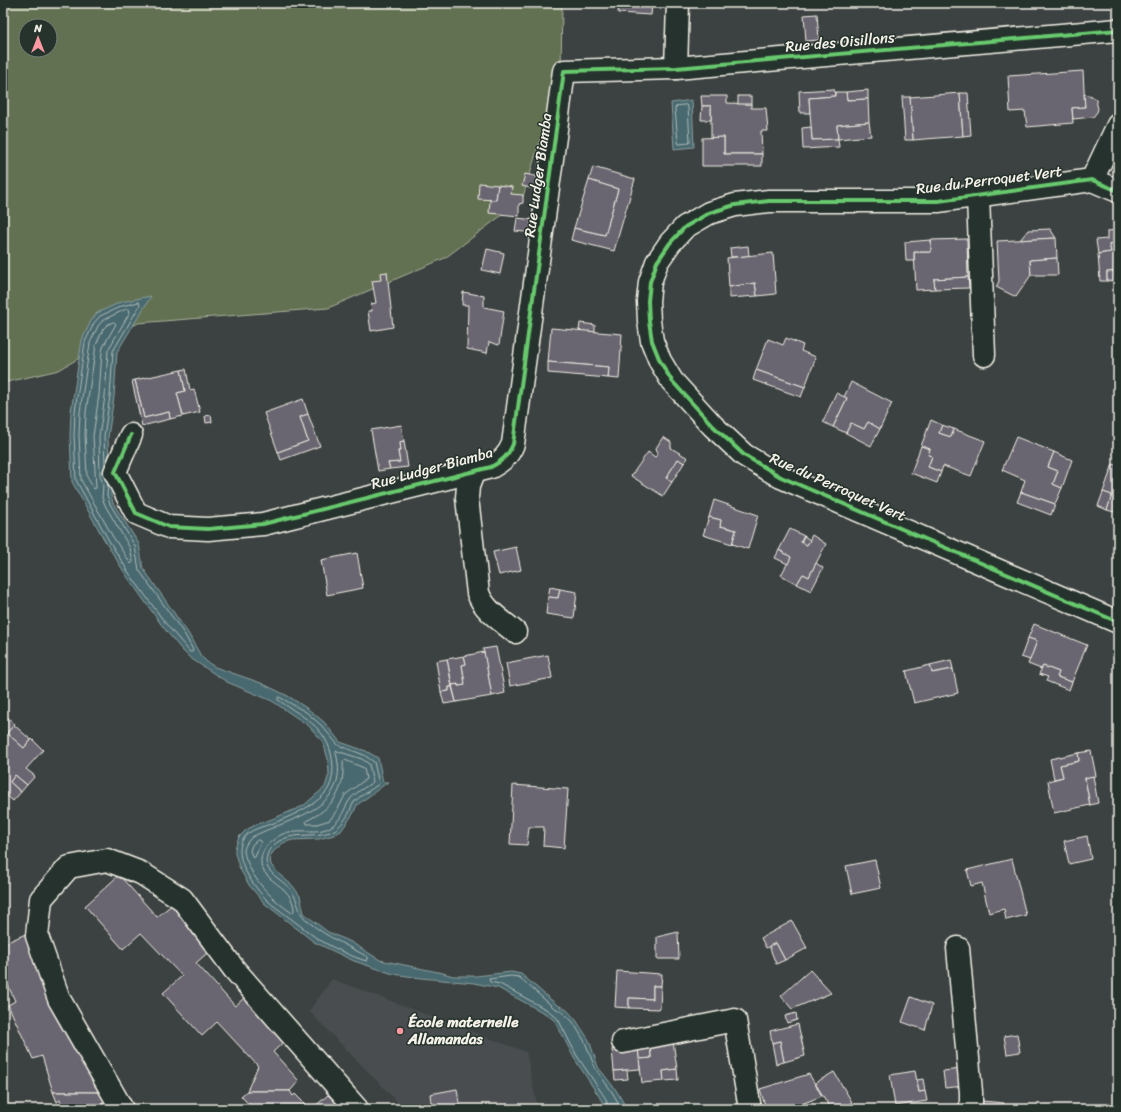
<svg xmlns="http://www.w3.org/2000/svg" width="1121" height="1112" viewBox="0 0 1121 1112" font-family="Sriracha,sans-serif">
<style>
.built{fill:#494d4f}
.green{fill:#637152;stroke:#acb19d;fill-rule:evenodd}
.water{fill:#48696f;stroke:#8d9f9f}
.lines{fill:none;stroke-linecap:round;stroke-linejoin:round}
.shore{stroke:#afbbb8;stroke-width:1}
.building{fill:#6b6671;stroke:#f4f1e8}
.minor-casing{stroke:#f4f1e8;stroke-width:25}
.minor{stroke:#26332d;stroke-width:22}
.cycleway-casing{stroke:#26332d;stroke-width:6}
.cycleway{stroke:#67ca6e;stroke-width:4}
.poi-dot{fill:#ff9aa2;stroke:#26332d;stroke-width:1.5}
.labels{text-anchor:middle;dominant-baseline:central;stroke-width:3;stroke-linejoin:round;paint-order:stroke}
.street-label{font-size:15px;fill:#f4f1e8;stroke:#26332d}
.poi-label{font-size:15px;font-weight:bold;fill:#f4f1e8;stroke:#26332d;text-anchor:start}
</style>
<rect width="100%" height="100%" fill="#3b4241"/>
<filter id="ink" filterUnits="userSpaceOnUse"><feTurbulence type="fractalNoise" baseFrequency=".025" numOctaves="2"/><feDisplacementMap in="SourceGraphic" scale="8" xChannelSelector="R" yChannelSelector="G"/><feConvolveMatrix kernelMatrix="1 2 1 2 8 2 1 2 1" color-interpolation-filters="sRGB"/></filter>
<g filter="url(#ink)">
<path class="built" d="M332,979L526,1052L538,1109H404L309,1011Z"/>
<path class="green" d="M3,3H562L561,71L522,200L445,258L328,308L138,323L59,370L3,383ZM26,26H50V50H26Z"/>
<g class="water">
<path d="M692,100L694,147L674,149L671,103Z"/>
<path d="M151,296L117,352L114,397L108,437L109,475L112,484L111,495L113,503L139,544L143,568L188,633L201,656L207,662L215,667L261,683L288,696L308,709L324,722L340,742L366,751L378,758L383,782H388L357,805L353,814L341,831L334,835L319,839L292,840L283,843L273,852L270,857L271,865L281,876L293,886L300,896L304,913L311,919L328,932L351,942L380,960L443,973L453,976H476L511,972L521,974L556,1004L567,1010L576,1020L589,1040L598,1067L616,1090L627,1109H605L602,1101L574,1058L555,1021L546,1014L498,988L474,983L421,978L393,974L354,961L314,942L264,903L249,885L240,869L235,854V848L239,837L246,830L257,824L272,819L303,806L325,787L329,774L328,759L323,742L309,726L272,701L227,682L190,658L181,649L163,627L126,575L105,541L72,482L70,435L71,411L82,340L91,321L97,313L121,302Z"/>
</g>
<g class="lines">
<g class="shore">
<path d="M686,105L688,107L690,142L689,143L679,144L678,142L675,108L677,106Z"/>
<path d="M129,309L130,312L108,350L105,396L99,437L100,475L103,485L102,498L106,507L130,548L133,562L131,564L113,537L81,480L79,435L80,412L90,343L98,326L103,320L124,310Z"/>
<path d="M114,322L116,324L104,345L102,351L99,395L93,436L96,488L94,489L87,477L85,435L86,412L96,345L103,329L107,325Z"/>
<path d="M105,465L104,436L110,396L113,351L140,305L139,302L122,306L100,316L94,323L85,342L75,412L74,435L76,480L108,539L129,573L166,624L190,652H192L193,650L185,635L139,570L135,546L110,504L107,495L108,484"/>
<path d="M279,697L306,712L321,725L338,745L364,755L374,762L379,784C371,790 361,795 354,802C351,805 351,809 349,813C345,820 338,830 330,832C308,839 287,829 270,849C267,853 265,861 267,866C271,876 284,881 291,890C300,902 296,913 310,923C327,937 348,946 368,957V959L367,961C356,959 325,944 315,937C305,930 296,922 286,915C280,910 273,906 267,900C254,887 232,858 243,839C249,829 263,827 274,823C289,817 322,803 329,787C332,781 333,774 333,767C331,729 306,719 278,700V698Z"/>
<path d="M337,751L362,759L369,764L373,782C366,787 354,793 349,801C344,809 341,820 332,826C314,838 293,822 272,841C268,844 266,846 264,850C261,855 260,863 262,868C268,881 285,886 291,899C293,903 294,907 294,911L292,913C273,900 254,882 246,859C245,856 244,853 244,850C245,845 248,841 252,837C287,818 352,811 336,753Z"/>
<path d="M345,760L364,768L366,779L345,795L339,807L330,820L317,824H307L306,821C333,808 345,791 343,762Z"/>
<path d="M258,840L260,841L261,843L255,857L253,858L250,851L252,845Z"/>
<path d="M608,1109L606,1099L577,1056L558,1019L549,1011L500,984L490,982L489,979L511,976L519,977L553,1007L564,1013L573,1022L585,1042L595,1068L612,1092L622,1109"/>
</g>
</g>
<g class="building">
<path d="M619,3H652L651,15L618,13Z"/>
<path d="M817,14L819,40L806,41L804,15Z"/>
<path d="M1083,71L1085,107L1072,108L1073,123L1027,127L1025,111L1010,112L1008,76Z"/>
<path d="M834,89L835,96L809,98L810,113H800L799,91Z"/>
<path d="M868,90V99L847,100L846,92Z"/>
<path d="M835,92H846L847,100L868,99L869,122L837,125L838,139L812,140L809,98L835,96Z"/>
<path d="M960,93L963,136L913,140L910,97Z"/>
<path d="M960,93H968L971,135L963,136Z"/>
<path d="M1084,94L1092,96L1096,100L1098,109L1097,112L1093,117L1073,119L1072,108L1085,107Z"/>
<path d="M701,96H727V103L751,104V108H766L768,131H761L762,154H724V137L711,138V106H702Z"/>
<rect x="738" y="96" width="13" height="8"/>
<path d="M902,97H910L913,140H905Z"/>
<path d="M702,106H711V120H701Z"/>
<path d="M869,122L871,136L838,139L837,125Z"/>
<path d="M811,127L812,140L838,139L839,147L803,149L802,128Z"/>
<path d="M724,137V154H762V166H702V138Z"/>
<path d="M593,167L635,179L614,251L571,240L574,228L605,235L618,189L589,180Z"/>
<path d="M525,174L545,178L543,191L522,186Z"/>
<path d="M589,180L618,189L605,235L574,228Z"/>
<path d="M479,183L498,185L496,200L478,199Z"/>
<path d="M498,185L512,187L511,194L523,195V203L519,204V216L489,213L490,200H496Z"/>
<path d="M517,218L535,220L534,233L515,231Z"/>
<path d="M1050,229L1056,238L1020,240L1028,230Z"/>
<path d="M1118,230V243L1109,244L1111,252L1098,254L1096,240L1107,239V231Z"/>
<path d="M1056,238L1057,258L1030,260L1031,275L1016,297L996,287L999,281L997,241Z"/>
<path d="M967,239L968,277L934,279L935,289L916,290L914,252H931V240Z"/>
<path d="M931,240V252H914V261H906L905,242Z"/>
<path d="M1118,243V271L1107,272V281H1100L1098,254L1111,252L1109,244Z"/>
<path d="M748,246L749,256L731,257L730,248Z"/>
<path d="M487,249L504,253L500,274L482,270Z"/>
<path d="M773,253L776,294L757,296L755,283L729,287L727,258Z"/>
<path d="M1057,258L1058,275H1031L1030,260Z"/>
<path d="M1118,271V280L1107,281V272Z"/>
<path d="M387,272L393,327L371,331L368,311H372L371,304L376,303L372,281L381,280L380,273Z"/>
<path d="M968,277L969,288L935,289L934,279Z"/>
<path d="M755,283L757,296L729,298V287Z"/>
<path d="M463,292L484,296V307L504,311L499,345L489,342L487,353L467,349L468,305H462Z"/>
<path d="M580,323L595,325V332L579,331Z"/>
<path d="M551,328L622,334L619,379L608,378L609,367L548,362Z"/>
<path d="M786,338L803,345L801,351L816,357L805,387L756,370L768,339L783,345Z"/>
<path d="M548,362L609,367L608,378L548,373Z"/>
<path d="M186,369L190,390L194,389L200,412L183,416L177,393L185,391L181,370Z"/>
<path d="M181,370L185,391L177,393L183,416L170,419L169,412L144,418L135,380Z"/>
<path d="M756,370L805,387L801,397L753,380Z"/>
<path d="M135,380L144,418L169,412L170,419L142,426L132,381Z"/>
<path d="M851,382L892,403L880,429L868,422L864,429L851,423L846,433L833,427L847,398L844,397Z"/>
<path d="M836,393L847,398L833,427L823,422Z"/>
<path d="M303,399L308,414L300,417L308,441L278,452L264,413Z"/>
<path d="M308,414L320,446L281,460L278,452L308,441L300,417Z"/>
<path d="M211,415L212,422L206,423L205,416Z"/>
<path d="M931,420L942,425L939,433L951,437L954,429L985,441L971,476L943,466L941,472L928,467L932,456L928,455L930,449L921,446Z"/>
<path d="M868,422L880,429L871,446L846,433L851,423L864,429Z"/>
<path d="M401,425L404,441L400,442L401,451H398L400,462L388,463L390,469L378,471L371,430Z"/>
<path d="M942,425L954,429L951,437L939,433Z"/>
<path d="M663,437L671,442V448L688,458L684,463L678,459L666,478L672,482L663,496L631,476L648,452L655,457L658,454L656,448Z"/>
<path d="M1016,437L1054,452L1048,467L1058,471L1053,484L1062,488L1055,504L1021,492L1025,480L1002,470Z"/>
<path d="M404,441L408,467L390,469L388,463L400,462L398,451H401L400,442Z"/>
<path d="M921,446L930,449L928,455L932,456L928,467L941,472L937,483L911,473Z"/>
<path d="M1054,452L1072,460L1062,488L1053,484L1058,471L1048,467Z"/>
<path d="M678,459L684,463L672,482L666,478Z"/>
<path d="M1113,464L1118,466V513L1107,510L1112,495L1103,492Z"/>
<path d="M1021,492L1055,504L1051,515L1017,502Z"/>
<path d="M1103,492L1112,495L1107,510L1098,506Z"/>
<path d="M714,500L758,515L748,549L732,544L736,530L720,526L721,520L709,517Z"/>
<path d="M709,517L721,520L720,526L736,530L732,544L703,535Z"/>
<path d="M790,529L804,536L801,542L807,545L812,535L826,544L809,577L803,574L797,584L781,575L791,557L779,550Z"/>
<path d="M804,536L810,540L807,545L801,542Z"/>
<path d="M516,547L521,570L499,575L493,552Z"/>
<path d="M779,550L791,557L788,564L775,558Z"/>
<path d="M357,553L363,588L327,595L321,560Z"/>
<path d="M816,563L823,568L811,591L797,584L803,574L809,577Z"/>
<path d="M550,587L560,589L558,598L548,597Z"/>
<path d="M560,589L577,592L574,618L546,614L548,597L558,598Z"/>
<path d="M1034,624L1087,645L1072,682L1057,677L1059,672L1043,666L1041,669L1028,664L1037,641L1028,638Z"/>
<path d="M1028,638L1037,641L1030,660L1021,657Z"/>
<path d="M496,647L505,693L492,696L483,649Z"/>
<path d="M484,652L492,696L456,702L452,685L458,684V686L465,685L462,665L466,664L464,656Z"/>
<path d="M548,655L552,678L510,686L506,663Z"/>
<path d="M464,656L466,664L462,665L465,685L458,686V684L452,685L447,659Z"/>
<path d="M447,659L452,687H449V691L441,692L436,661Z"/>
<path d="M951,660L953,669L932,673L930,665Z"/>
<path d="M930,665L932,673L953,669L958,693L914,703L906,671Z"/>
<path d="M1043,666L1059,672L1057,677L1072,682L1069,690L1046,681L1048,677L1039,674Z"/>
<path d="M449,687H452L456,702L444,704L441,692L449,691Z"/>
<path d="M3,713L15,724L7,733L24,748L32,739L43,750L26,769L35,776L27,785L15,775L10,782L21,792L13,801L4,793L3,794Z"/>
<path d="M14,725L31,740L24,748L7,733Z"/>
<path d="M1091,751L1096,776L1085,778L1090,805L1054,813L1048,781L1063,777L1060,765L1079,761L1078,753Z"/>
<path d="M1078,753L1079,761L1060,765L1063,777L1054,779L1050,759Z"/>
<path d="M15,775L27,785L21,792L10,782Z"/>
<path d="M1093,776L1098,803L1090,805L1085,778Z"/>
<path d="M513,785L568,789L564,848L543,846L544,827H529L527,845L510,844Z"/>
<path d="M1087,836L1091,859L1069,864L1064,841Z"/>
<path d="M1012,859L1026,915L1006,920L1004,909L989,913L982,883L971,886L967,870Z"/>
<path d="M875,860L881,888L852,894L846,866Z"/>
<path d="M119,875L157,917L174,903L214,947L196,963L235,1006L252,991L291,1035L273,1052L299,1081L290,1091H247L258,1066L217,1022L202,1036L163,993L182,976L141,933L123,949L85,906Z"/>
<path d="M1118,887V899H1117L1114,888Z"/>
<path d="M792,921L807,948L785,960L776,943L766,948L761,938Z"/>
<path d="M30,932L102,1092H53L42,1056L33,1059L8,1005L15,1001L3,974V944Z"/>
<path d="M678,932L679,959H657V937Z"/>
<path d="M776,943L785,960L776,964L769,946Z"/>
<path d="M810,970L831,993L792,1009L781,996Z"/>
<path d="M617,971L662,974L661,986H653V999L629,998V1008L615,1007Z"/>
<path d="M653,986H661L660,1009L629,1008V998L653,999Z"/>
<path d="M911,997L932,1005L925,1030L902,1022Z"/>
<path d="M796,1013L797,1020L787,1023L785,1016Z"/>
<path d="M798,1024L805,1056L784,1062L780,1041L772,1043L770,1031Z"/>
<path d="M1017,1034L1020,1052L1007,1054L1004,1036Z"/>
<path d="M673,1041L677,1069L663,1071L664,1081L642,1083L639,1059L651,1058L650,1043Z"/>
<path d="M780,1041L784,1062L776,1064L772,1043Z"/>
<path d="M650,1043L651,1058L639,1059L638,1047Z"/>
<path d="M638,1047L640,1069L614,1071L612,1049Z"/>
<path d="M677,1069L678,1080L664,1081L663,1071Z"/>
<path d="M962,1069L964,1086L945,1088L943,1071Z"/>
<path d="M627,1070L628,1079L615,1080L614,1071Z"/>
<path d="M915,1071L919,1092L925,1091L927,1101L895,1106L890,1075Z"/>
<path d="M834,1072L852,1102L842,1109H831L815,1083Z"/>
<path d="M809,1074L822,1096L789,1109H766L760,1089Z"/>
<path d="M923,1079L925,1091L919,1092L917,1080Z"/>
<path d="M457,1089L460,1109H432L430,1094Z"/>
<path d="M247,1091H290L293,1096L295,1094L310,1109H253L241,1096Z"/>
<path d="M53,1092H102L108,1101L98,1106L99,1109H64L60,1100L57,1102Z"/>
<path d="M328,1095L342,1109H312Z"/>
<path d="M982,1101L1004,1103V1109H982Z"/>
</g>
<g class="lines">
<g class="minor-casing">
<g id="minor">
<path d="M676,68L678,3"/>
<path d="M1092,180L1118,125"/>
<path d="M1118,191L1092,180L938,201H769L735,205L709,213L685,227L670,243L657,262L650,282L648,301L649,321L652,341L660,361L672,381L713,426L744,455L781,477L1118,622"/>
<path d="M978,196L984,355"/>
<path d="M131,435L115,472L136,513L169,527L208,529L263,524L491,467C502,461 508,456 513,444L564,71L676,68L1118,30"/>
<path d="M474,471L468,486L467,498L478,593C484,610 501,620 515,632"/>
<path d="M958,948L971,1092V1109"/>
<path d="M623,1042L735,1020L750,1109"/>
<path d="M122,1109L59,999L37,936L41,899L69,867L107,860L141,873L182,899L234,969L357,1109"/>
</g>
</g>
<use href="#minor" class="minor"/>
<g class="cycleway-casing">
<g id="cycleway">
<path d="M1118,191L1092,180L938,201H769L735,205L709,213L685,227L670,243L657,262L650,282L648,301L649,321L652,341L660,361L672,381L713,426L744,455L781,477L1118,622"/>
<path d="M131,435L115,472L136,513L169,527L208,529L263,524L491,467C502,461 508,456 513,444L564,71L676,68L1118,30"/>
</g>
</g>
<use href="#cycleway" class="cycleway"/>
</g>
</g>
<circle class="poi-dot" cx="400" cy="1031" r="4"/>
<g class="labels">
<g class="street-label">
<text transform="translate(840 42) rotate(-5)">Rue des Oisillons</text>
<text transform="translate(538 175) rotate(-82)">Rue Ludger Biamba</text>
<text transform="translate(989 180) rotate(-7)">Rue du Perroquet Vert</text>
<text transform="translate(432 468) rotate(-15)">Rue Ludger Biamba</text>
<text transform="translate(838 487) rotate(24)">Rue du Perroquet Vert</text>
</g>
<g class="poi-label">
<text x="408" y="1022">École maternelle<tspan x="408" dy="17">Allamandas</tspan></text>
</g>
</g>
<rect width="1121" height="1112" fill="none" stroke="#26332d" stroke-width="16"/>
<rect x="8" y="8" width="1105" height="1096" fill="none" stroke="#f4f1e8" stroke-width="1.5" filter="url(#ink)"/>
<g transform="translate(38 38)"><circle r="19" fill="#26332d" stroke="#787f78"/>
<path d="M0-3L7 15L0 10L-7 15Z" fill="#ff9aa2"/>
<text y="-6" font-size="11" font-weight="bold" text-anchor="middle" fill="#f4f1e8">N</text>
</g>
</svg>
